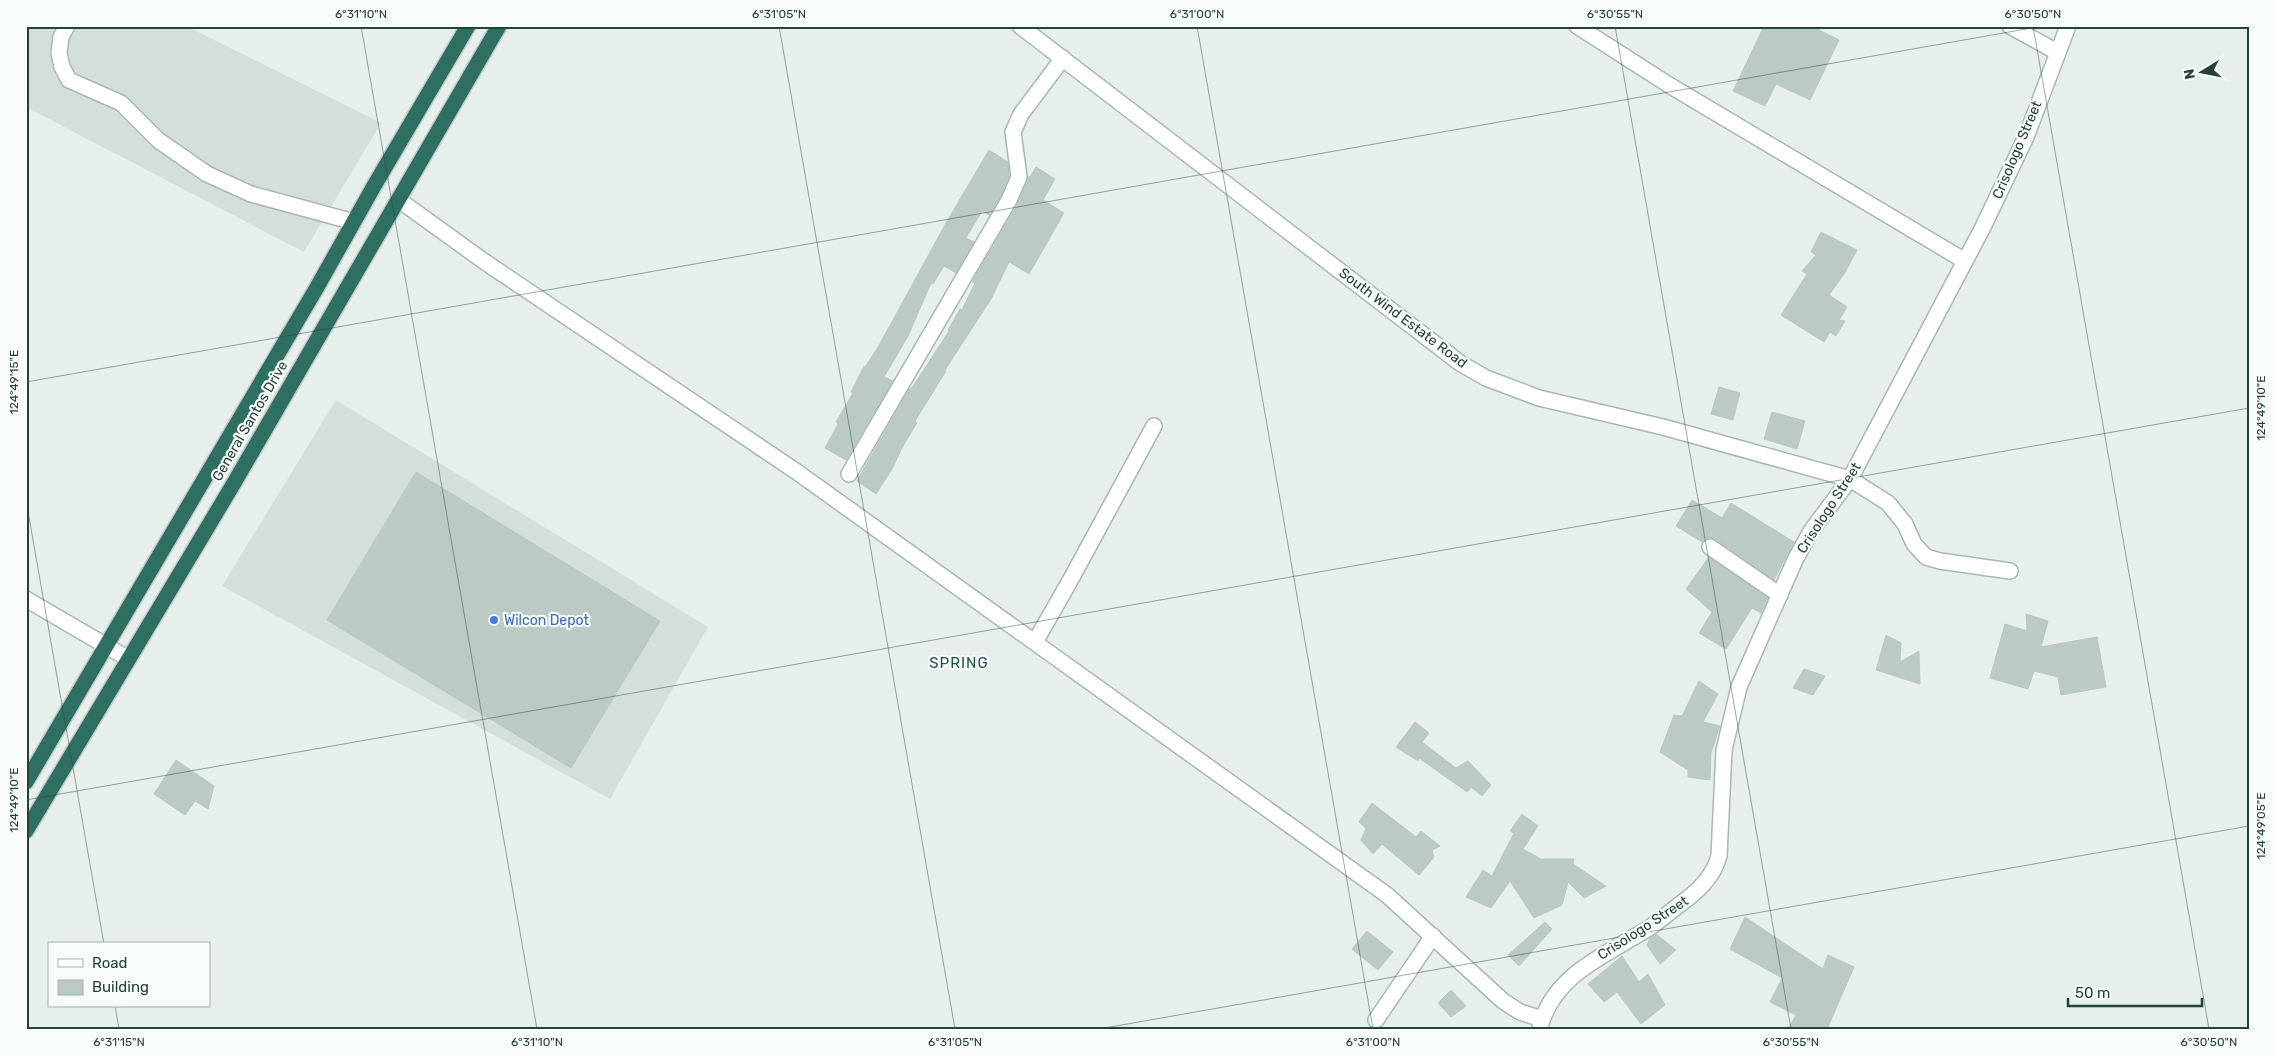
<svg xmlns="http://www.w3.org/2000/svg" width="2275" height="1055" viewBox="0 0 2275 1055" font-family="Rubik,sans-serif">
<style>
.built{fill:#d4dfda}
.building{fill:#bbcac4;stroke:#b8c9c2}
.lines{fill:none;stroke-linecap:round;stroke-linejoin:round}
.minor-casing{stroke:#a8b8b2;stroke-width:18}
.highway-casing{stroke:#c2cac8;stroke-width:18}
.minor{stroke:#fff;stroke-width:15}
.highway{stroke:#2f6f62;stroke-width:15}
.ticks{fill:none;stroke:#24423a;stroke-width:1;stroke-opacity:0.45}
.shop-dot{fill:#3f7fe0;stroke:#f7fbf9;stroke-width:2}
.labels{text-anchor:middle;dominant-baseline:central;stroke-width:4.5;stroke-linejoin:round;paint-order:stroke}
.street-label{font-size:14px;fill:#24423a;stroke:#f7fbf9}
.shop-label{font-size:14px;fill:#366cbe;stroke:#f7fbf9;text-anchor:start}
.neighbourhood-label{font-size:15px;letter-spacing:1px;fill:#1f5548;stroke:#f7fbf9}
.neatline{fill:none;stroke:#24423a;stroke-width:2}
.ticks-label{font-size:12px;text-anchor:middle;fill:#24423a}
</style>
<rect width="100%" height="100%" fill="#e6efeb"/>
<g class="built">
<path d="M26,26H186L381,123L304,252L26,107Z"/>
<path d="M336,400L708,627L610,799L222,586Z"/>
</g>
<g class="building">
<path d="M1764,26H1811L1839,40L1810,100L1776,84L1765,106L1733,91Z"/>
<path d="M989,150L1008,162L1009,176L1001,196L989,215L982,211L966,238L974,242L956,273L944,266L933,284L931,283L908,336L884,377L893,381L846,460L825,448L838,424L836,422L853,393L851,392L864,366L865,367L877,349L946,223Z"/>
<path d="M1036,167L1055,179L1043,200L1064,213L1029,274L1009,262L991,299L945,370L946,371L915,421L917,423L904,444L892,469L876,494L857,481L909,389L912,388L949,331L948,330L960,309L962,310L975,283L972,282L1017,205L1028,176L1030,177Z"/>
<path d="M1821,232L1857,250L1844,274L1829,295L1847,307L1839,320L1845,321L1836,336L1830,332L1824,342L1781,315L1807,274L1802,271L1816,255L1811,252Z"/>
<path d="M1719,387L1740,393L1733,420L1711,414Z"/>
<path d="M1772,412L1805,421L1797,449L1764,439Z"/>
<path d="M416,472L660,621L571,768L327,620Z"/>
<path d="M1692,500L1722,518L1731,503L1794,542L1774,580L1715,539L1706,538L1702,542L1676,526Z"/>
<path d="M1709,557L1768,598L1761,613L1752,608L1726,649L1699,633L1712,612L1686,589Z"/>
<path d="M2026,614L2048,621L2041,647L2097,637L2106,687L2061,695L2058,677L2034,671L2028,689L1990,678L2005,624L2027,631Z"/>
<path d="M1886,635L1901,643L1900,662L1919,651L1920,684L1876,670Z"/>
<path d="M1804,669L1825,676L1813,695L1793,688Z"/>
<path d="M1699,681L1718,694L1703,722L1720,726L1711,753L1710,780L1688,777V770L1660,752L1674,715L1682,716Z"/>
<path d="M1415,722L1429,733L1422,742L1456,768L1468,761L1491,785L1482,796L1471,787L1467,792L1419,758L1418,761L1396,747Z"/>
<path d="M176,760L214,786L208,809L195,801L185,815L154,794Z"/>
<path d="M1372,803L1416,837L1421,831L1440,846L1432,850L1434,857L1419,875L1382,844L1373,854L1361,840L1366,828L1359,822Z"/>
<path d="M1522,814L1538,826L1523,849L1541,859H1574L1573,864L1606,886L1584,898L1568,882L1562,905L1534,918L1510,881L1491,908L1466,897L1483,870L1492,876L1514,833L1510,831Z"/>
<path d="M1745,917L1823,969L1828,955L1854,967L1827,1029H1788L1796,1015L1770,1002L1782,978L1730,949Z"/>
<path d="M1545,922L1552,929L1519,966L1508,955Z"/>
<path d="M1367,931L1393,952L1378,970L1352,949Z"/>
<path d="M1656,934L1676,950L1660,964L1647,945L1650,938Z"/>
<path d="M1622,956L1639,982L1648,974L1665,1005L1641,1024L1617,992L1604,1002L1588,984Z"/>
<path d="M1451,990L1466,1006L1451,1017L1438,1003Z"/>
</g>
<g class="lines">
<g class="minor-casing">
<g id="minor">
<path d="M67,26L61,37L59,53L62,67L69,80L121,103L158,140L207,174L251,194L354,222"/>
<path d="M1020,26L1460,363L1486,378L1539,398L1663,427L1850,479L1888,503L1905,524L1914,544L1926,557L1940,561L2010,571"/>
<path d="M1577,26L1669,85L1965,261"/>
<path d="M2010,26L2057,52"/>
<path d="M399,200L485,262L797,472L1387,895L1503,1001L1520,1012L1542,1019"/>
<path d="M849,474L1009,200L1019,177L1013,132L1021,114L1063,58"/>
<path d="M1710,547L1780,595"/>
<path d="M26,599L127,658"/>
<path d="M1035,642L1071,579L1154,426"/>
<path d="M1376,1020L1433,936"/>
<path d="M1540,1027C1554,974 1606,955 1649,928C1659,921 1669,913 1679,905C1697,892 1713,878 1719,856L1724,750L1739,687L1795,560L1811,531L1850,479L1983,227L2026,137L2068,26"/>
</g>
</g>
<g class="highway-casing">
<g id="highway">
<path d="M26,782L316,289L374,186L468,26"/>
<path d="M26,831L234,483L499,26"/>
</g>
</g>
<use href="#minor" class="minor"/>
<use href="#highway" class="highway"/>
</g>
<path class="ticks" d="M361,26L537,1029M779,26L955,1029M1197,26L1373,1029M1615,26L1791,1029M2033,26L2209,1029M26,382L2043,26M26,500L104,944M26,800L2249,408M115,1006L119,1029M1099,1029L2249,826"/>
<circle class="shop-dot" cx="494" cy="620" r="5"/>
<g class="labels">
<g class="street-label">
<text transform="translate(2017 150) rotate(-67)">Crisologo Street</text>
<text transform="translate(1403 318) rotate(37)">South Wind Estate Road</text>
<text transform="translate(250 421) rotate(-60)">General Santos Drive</text>
<text transform="translate(1829 508) rotate(-57)">Crisologo Street</text>
<text transform="translate(1643 928) rotate(-33)">Crisologo Street</text>
</g>
<g class="shop-label">
<text x="504" y="620">Wilcon Depot</text>
</g>
<g class="neighbourhood-label">
<text x="959" y="663">SPRING</text>
</g>
</g>
<rect width="2275" height="1055" fill="none" stroke="#f7fbf9" stroke-width="55"/>
<rect x="48" y="942" width="162" height="65" fill="#f7fbf9" stroke="#a3b1ad"/>
<rect x="58" y="959" width="25" height="8" fill="#ffffff" stroke="#a3b1ad"/>
<text x="92" y="968" font-size="15" fill="#24423a">Road</text>
<rect x="58" y="980" width="25" height="15" fill="#bbcac4" stroke="#a3b1ad"/>
<text x="92" y="992" font-size="15" fill="#24423a">Building</text>
<g transform="translate(2202 72) rotate(260)" stroke="#f7fbf9" stroke-width="4" paint-order="stroke">
<path d="M0-4L9 19L0 12L-9 19Z" fill="#24423a"/>
<text y="-8" font-size="14" font-weight="bold" text-anchor="middle" fill="#24423a">N</text>
</g>
<path d="M2068 998v8h134v-8" fill="none" stroke="#24423a" stroke-width="2.5"/>
<text x="2075" y="998" font-size="15" fill="#24423a" stroke="#f7fbf9" stroke-width="4" paint-order="stroke">50 m</text>
<rect x="28" y="28" width="2220" height="1000" class="neatline"/>
<g class="ticks-label">
<text x="361" y="18">6°31'10"N</text>
<text x="779" y="18">6°31'05"N</text>
<text x="1197" y="18">6°31'00"N</text>
<text x="1615" y="18">6°30'55"N</text>
<text x="2033" y="18">6°30'50"N</text>
<text transform="translate(14 382) rotate(-90)" y="4">124°49'15"E</text>
<text transform="translate(2261 408) rotate(-90)" y="4">124°49'10"E</text>
<text transform="translate(14 800) rotate(-90)" y="4">124°49'10"E</text>
<text transform="translate(2261 826) rotate(-90)" y="4">124°49'05"E</text>
<text x="119" y="1046">6°31'15"N</text>
<text x="537" y="1046">6°31'10"N</text>
<text x="955" y="1046">6°31'05"N</text>
<text x="1373" y="1046">6°31'00"N</text>
<text x="1791" y="1046">6°30'55"N</text>
<text x="2209" y="1046">6°30'50"N</text>
</g>
</svg>
